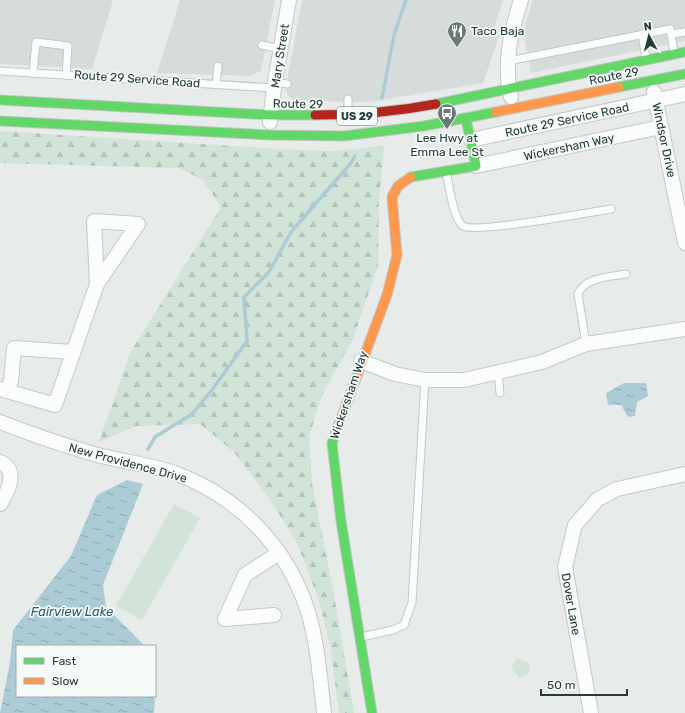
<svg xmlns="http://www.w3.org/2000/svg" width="685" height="713" viewBox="0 0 685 713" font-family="Rubik,sans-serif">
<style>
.built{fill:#d5dcd9}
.green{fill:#d2e3d8}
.forest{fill:url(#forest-firs)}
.water{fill:url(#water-ripples)}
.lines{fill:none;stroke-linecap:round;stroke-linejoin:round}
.stream{stroke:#acccd5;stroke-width:3.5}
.lane-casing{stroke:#c4c8c6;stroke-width:9}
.street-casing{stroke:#c4c8c6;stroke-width:16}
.fast-casing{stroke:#c1c7c4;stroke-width:11}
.slow-casing{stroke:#c1c7c4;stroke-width:11}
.jam-casing{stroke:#c1c7c4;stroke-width:11}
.lane{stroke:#fbfcfc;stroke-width:7}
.street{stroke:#fbfcfc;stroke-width:14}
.fast{stroke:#63d668;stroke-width:9}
.slow{stroke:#ff974d;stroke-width:9}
.jam{stroke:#b3261e;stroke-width:9}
.labels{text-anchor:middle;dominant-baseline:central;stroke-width:3.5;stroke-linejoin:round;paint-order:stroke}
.shield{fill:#f5f9f8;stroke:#637572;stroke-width:1}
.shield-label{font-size:11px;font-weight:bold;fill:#253d39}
.poi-label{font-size:12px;fill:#253d39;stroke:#f5f9f8;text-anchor:start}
.street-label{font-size:12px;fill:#253d39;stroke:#f5f9f8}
.water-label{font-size:13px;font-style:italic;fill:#246175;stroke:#f5f9f8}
</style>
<defs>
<pattern id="forest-firs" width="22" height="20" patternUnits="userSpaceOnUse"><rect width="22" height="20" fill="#d2e3d8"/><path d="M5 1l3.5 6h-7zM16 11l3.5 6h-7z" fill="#b4c4ba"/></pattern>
<pattern id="water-ripples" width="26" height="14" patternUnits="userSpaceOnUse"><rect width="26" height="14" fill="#acccd5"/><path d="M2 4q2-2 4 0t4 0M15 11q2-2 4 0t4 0" fill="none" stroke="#8ca7ae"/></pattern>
</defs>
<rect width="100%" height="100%" fill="#e7ebe9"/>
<g class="built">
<path d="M0,0H113L92,69L0,64Z"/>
<path d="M180,0H275L261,71L250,76L157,73Z"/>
<path d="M302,0H503L494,27L501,30L483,83L368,102L294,101L287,95L286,87Z"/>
<path d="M533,0H685V41L531,73L523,31Z"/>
</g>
<g class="green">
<path d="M174,504L200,518L142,620L116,606Z"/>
<path d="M517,658L529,663L530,672L523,678H520L513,670L512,666Z"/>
</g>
<path class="forest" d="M0,131L295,150L335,151L384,146L379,201L378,265L353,339L321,397L309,438L312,483L333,589L354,713H339L331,651L319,600L297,543L269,498L234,452L200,424L136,426L99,442L130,353L221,207L203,180L179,168L0,163Z"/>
<g class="water">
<path d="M624,383H646L648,396L637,402L635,416L628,417L621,405H608L606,393Z"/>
<path d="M127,480L143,484L103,585L106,607L145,646H17V696H155V665L156,673L154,713H0L10,662L13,630L71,556L97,495Z"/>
</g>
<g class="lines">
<g class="stream">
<path d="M382,98L394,35L406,0"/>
<path d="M148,449L155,437L192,414L212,390L247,341L244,297L269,272L291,232L351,163L355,156"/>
</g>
<g class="lane-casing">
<g id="lane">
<path d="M642,34L646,58"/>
<path d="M671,34L685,32"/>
<path d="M262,45L280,49"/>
<path d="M508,61L670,29L674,52"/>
<path d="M0,71L274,88"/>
<path d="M33,73L36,42L68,46L66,75"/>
<path d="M275,82L287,84"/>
<path d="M216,84L218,66"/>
<path d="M348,113V99"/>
<path d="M446,171C449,184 453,219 463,226C474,234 590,212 611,209"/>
<path d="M586,344L578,294C585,277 609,277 626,274"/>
<path d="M498,372L500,393"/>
<path d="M361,637L393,630L404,625L412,603L425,380"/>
</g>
</g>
<g class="street-casing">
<g id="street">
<path d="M654,92L685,243"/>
<path d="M511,97C503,63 511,32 521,0"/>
<path d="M270,122L274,88L289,0"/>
<path d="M471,140L685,94"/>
<path d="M476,166L661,127"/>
<path d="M361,361L395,374L425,380H464L542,362L586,344L685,329"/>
<path d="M0,389L55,405L97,284L138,224L94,221L97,284"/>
<path d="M7,391L11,381L14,348L73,352"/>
<path d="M0,422C31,434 62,445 94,454C122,462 150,464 177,474C239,497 288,548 308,612C318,644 320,680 324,713"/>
<path d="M0,462C19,470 8,492 0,504"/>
<path d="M274,615L225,619L245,575L279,553"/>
<path d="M591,713L565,567L575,525L598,499L617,489L685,474"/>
</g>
</g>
<g class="fast-casing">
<g id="fast">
<path d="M619,87L685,74"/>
<path d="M0,100L271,115H315"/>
<path d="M436,104L685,52"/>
<path d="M0,121L269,135L344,136L424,126L496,112"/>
<path d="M411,177L476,166L466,119"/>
<path d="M336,432L332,443L341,521L372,713"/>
</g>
</g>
<g class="slow-casing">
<g id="slow">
<path d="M496,112L619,87"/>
<path d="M336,432L387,295L397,255L392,197L398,186L411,177"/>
</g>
</g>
<g class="jam-casing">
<path id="jam" d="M315,115C356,115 395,112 436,104"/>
</g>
<use href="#lane" class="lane"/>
<use href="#street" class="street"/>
<use href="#fast" class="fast"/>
<use href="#slow" class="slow"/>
<use href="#jam" class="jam"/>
</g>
<defs>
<g id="restaurant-pin" transform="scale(1)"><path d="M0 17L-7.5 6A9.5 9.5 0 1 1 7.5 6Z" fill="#697a77" stroke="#f5f9f8"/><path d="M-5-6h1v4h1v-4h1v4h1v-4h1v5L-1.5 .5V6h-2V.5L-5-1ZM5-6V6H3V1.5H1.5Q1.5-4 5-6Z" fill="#fff"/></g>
<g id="bus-pin" transform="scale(1)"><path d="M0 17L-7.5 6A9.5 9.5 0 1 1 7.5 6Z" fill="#697a77" stroke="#f5f9f8"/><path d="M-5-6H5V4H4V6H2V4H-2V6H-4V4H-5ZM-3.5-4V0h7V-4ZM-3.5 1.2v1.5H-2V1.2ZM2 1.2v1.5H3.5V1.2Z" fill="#fff"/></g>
</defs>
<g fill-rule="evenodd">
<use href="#restaurant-pin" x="457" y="31"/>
<use href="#bus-pin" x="447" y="113"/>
</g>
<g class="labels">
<rect class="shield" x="337" y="107" width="40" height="18" rx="3"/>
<g class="shield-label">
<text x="357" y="116">US 29</text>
</g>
<g class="poi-label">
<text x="471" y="31">Taco Baja</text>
<text x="447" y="138" text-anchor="middle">Lee Hwy at<tspan x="447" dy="14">Emma Lee St</tspan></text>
</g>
<g class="street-label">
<text transform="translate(280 56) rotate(-81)">Mary Street</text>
<text transform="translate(614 76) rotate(-11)">Route 29</text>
<text transform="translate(137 79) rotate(4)">Route 29 Service Road</text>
<text transform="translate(298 104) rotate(1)">Route 29</text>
<text transform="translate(567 120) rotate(-12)">Route 29 Service Road</text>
<text transform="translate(664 140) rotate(78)">Windsor Drive</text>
<text transform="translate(569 147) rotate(-12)">Wickersham Way</text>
<text transform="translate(349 395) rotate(-71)">Wickersham Way</text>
<text transform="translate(128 463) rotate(15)">New Providence Drive</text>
<text transform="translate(571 604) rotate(80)">Dover Lane</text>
</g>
<g class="water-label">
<text x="72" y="611">Fairview Lake</text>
</g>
</g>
<rect x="16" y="645" width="140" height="52" fill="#f5f9f8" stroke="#a2aeac"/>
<rect x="24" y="658" width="20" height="6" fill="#63d668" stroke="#a2aeac"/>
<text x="52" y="665" font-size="12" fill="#253d39">Fast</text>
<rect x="24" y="678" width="20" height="6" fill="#ff974d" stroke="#a2aeac"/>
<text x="52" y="685" font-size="12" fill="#253d39">Slow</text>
<g transform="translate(649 36) rotate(353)" stroke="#f5f9f8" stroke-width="3" paint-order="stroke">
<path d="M0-3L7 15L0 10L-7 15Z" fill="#253d39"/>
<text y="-6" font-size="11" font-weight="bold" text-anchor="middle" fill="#253d39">N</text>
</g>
<path d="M541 689v6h86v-6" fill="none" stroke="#253d39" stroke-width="2"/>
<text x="547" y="689" font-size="12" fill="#253d39" stroke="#f5f9f8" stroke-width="3" paint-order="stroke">50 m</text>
</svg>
